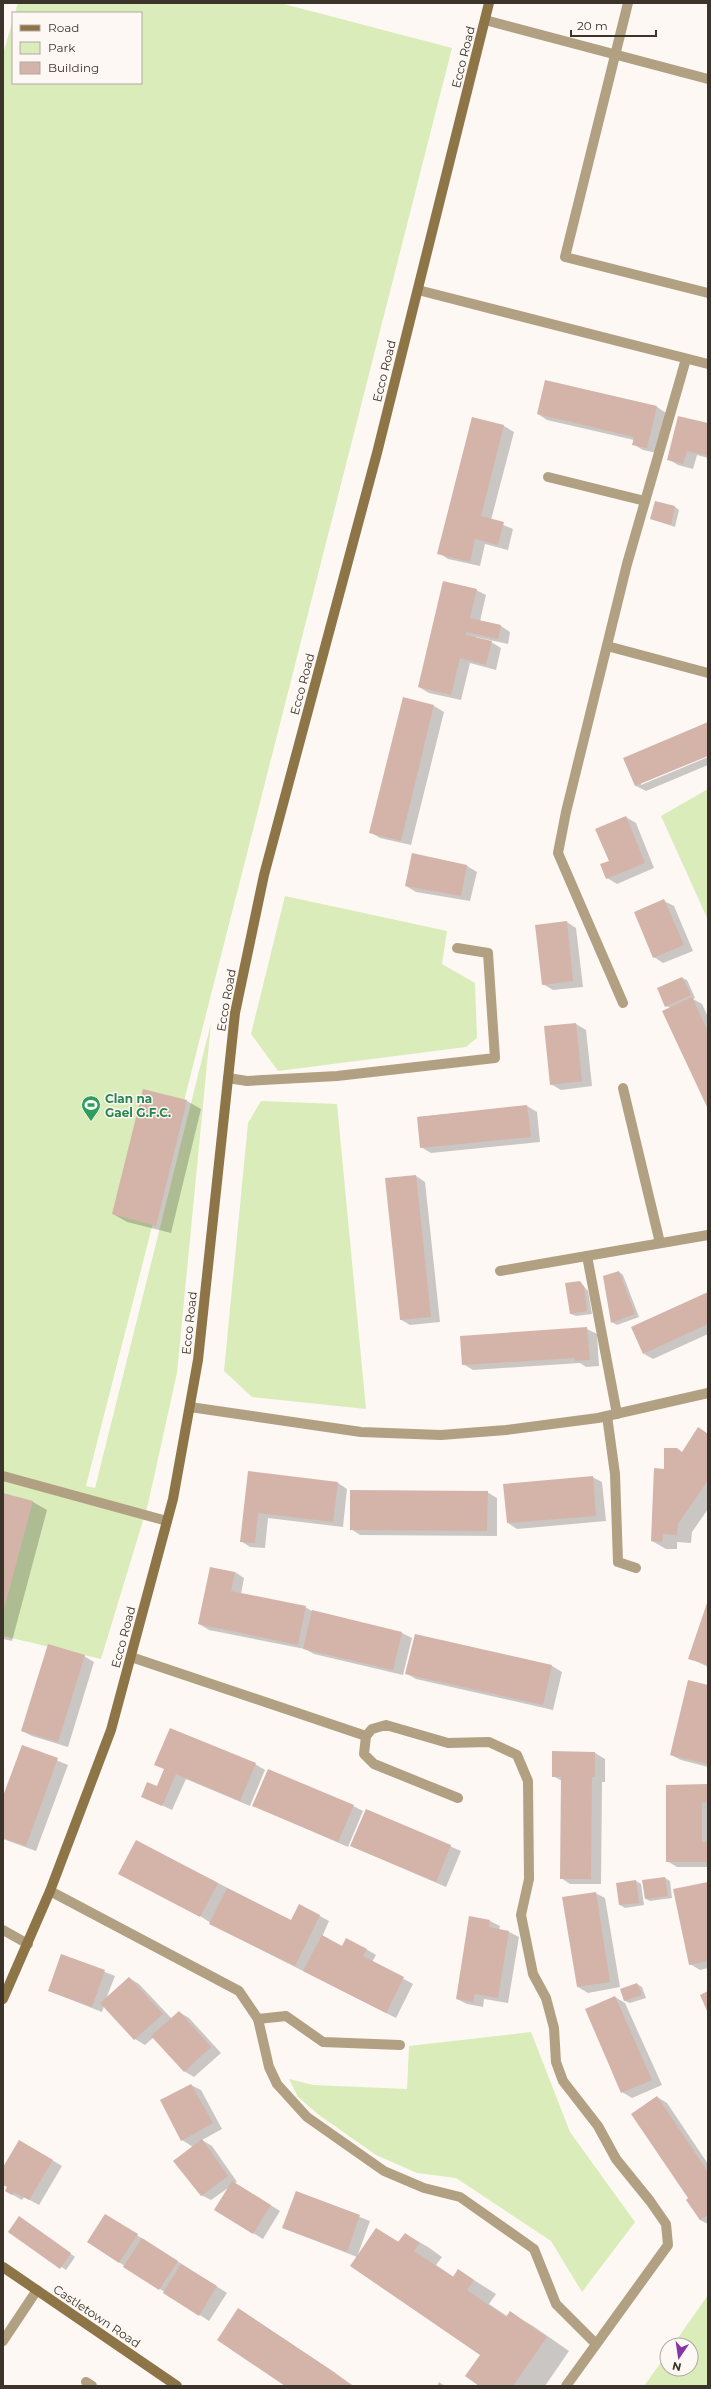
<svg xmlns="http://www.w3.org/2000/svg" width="711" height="2389" viewBox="0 0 711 2389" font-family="Montserrat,sans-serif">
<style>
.green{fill:#daecb9}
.shadow{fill:#0003}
.building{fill:#d4b4a9}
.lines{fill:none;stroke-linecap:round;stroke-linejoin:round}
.lane{stroke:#b1a082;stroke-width:10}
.street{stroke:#b1a082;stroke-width:10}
.secondary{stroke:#8e7547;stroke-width:10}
.labels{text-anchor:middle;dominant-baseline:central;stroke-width:3;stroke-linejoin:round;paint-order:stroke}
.street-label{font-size:12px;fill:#3c332a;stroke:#fdf8f4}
.leisure-label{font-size:12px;font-weight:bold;fill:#27864d;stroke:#fdf8f4;text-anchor:start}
</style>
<rect width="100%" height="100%" fill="#fdf8f4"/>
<g class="green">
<path d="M18,3H280L452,48L86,1486L95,1488L211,1023L177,1373L148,1504L101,1659L3,1636V54L13,20V83H141V13H15Z"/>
<path d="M708,789V920L661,816Z"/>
<path d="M285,896L447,931L442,964L475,983L477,1038L466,1047L278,1071L251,1034Z"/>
<path d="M261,1101L337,1104L366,1409L252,1397L224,1371L248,1123Z"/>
<path d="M531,2032L570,2132L635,2222L582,2292L551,2241L456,2178L417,2173L376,2155L319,2115L298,2097L289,2079L313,2085L407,2089L409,2046Z"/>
<path d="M708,2295V2386H644L667,2354V2369H691V2345H673Z"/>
</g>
<g class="shadow">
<path d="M657,407L666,413L657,453L643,450L633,444L634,440L547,420L538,414Z"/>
<path d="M473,419L504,426L514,432L491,520L513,529L508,550L485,544L480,566L448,559L439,553Z"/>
<path d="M708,424V458L697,455L693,469L678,465L668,459Z"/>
<path d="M675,507L679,510L675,527L651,519Z"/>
<path d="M476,590L486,595L480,621L501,626L510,632L508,644L476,637L475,638L491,642L501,648L496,670L470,663L461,700L429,693L419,687Z"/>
<path d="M404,699L434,706L444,712L411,845L380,838L370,832Z"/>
<path d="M708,723V755L641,783V785L708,757V765L646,791L636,786L625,758Z"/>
<path d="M626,817L636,823L654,868L617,884L607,878Z"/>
<path d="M412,854L467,866L477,872L470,901L416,892L406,886Z"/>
<path d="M664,901L674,906L693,951L663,963L654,957Z"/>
<path d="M567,922L576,928L583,987L553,990L543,984Z"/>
<path d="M682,978L687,980L695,998L693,999L702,1004L708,1017V1106L671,1008L666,1006Z"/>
<path d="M576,1024L586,1030L592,1086L561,1090L551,1084Z"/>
<path d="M143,1091L187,1101L201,1109L171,1233L127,1222L113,1214Z"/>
<path d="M527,1106L537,1112L540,1142L431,1153L421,1147L418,1117Z"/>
<path d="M416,1176L425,1182L440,1322L410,1325L400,1319Z"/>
<path d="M619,1272L623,1275L639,1317L617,1325L612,1322Z"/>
<path d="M580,1282L588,1291L592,1314L576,1316L571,1314Z"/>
<path d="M708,1293V1334L653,1359L644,1354Z"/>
<path d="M587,1329L597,1334L599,1366L586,1367L580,1363L473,1370L463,1364L461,1337Z"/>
<path d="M699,1428L708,1434V1509L692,1532L691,1543L677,1542V1549H666L652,1541L682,1453Z"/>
<path d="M249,1472L338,1483L347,1489L343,1527L268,1518L265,1548L250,1547L241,1541Z"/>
<path d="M592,1477L602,1482L606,1521L517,1529L508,1523Z"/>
<path d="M487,1492L497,1498V1536L360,1535L351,1529Z"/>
<path d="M3,1494L33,1502L47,1510L12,1641L3,1639Z"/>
<path d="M235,1572L244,1578L241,1594L305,1607L312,1611L402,1633L412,1638L403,1675L314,1654L305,1649L209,1630L199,1624Z"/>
<path d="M708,1602V1667L690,1658Z"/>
<path d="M415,1635L552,1666L562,1672L553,1710L416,1679L406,1673Z"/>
<path d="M84,1656L94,1662L68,1747L32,1736L22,1731Z"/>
<path d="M708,1686V1767L681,1760L671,1755Z"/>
<path d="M22,1746L68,1765L36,1851L3,1839V1799Z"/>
<path d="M553,1752L595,1753L605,1759V1782H602L601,1884H570L561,1878L562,1781L553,1776Z"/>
<path d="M156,1764H255L265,1770L250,1806L186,1779L172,1810L142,1796L157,1788L165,1769Z"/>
<path d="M708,1785V1867H677L667,1861Z"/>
<path d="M254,1806H353L363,1811L348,1847Z"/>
<path d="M366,1810L461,1851L446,1887L351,1846Z"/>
<path d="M136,1841L292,1921L320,1916L329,1921L322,1937L342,1947L366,1949L376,1955L372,1962L413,1984L396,2018L220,1929L197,1914Z"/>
<path d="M665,1878L670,1881L672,1898L650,1901L646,1899Z"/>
<path d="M636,1881L641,1884L644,1905L625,1908L620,1905L617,1884Z"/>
<path d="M708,1883V1968L700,1970L690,1964Z"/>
<path d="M595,1893L605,1898L620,1987L588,1993L578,1987Z"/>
<path d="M490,1921L500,1926L499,1930L509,1932L519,1937L508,2003L484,1999L483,2007L467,2004L457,1999Z"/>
<path d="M62,1955L115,1976L106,1999L129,1978L139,1984L172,2019L179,2012L189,2018L221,2053L194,2077L184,2071L154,2037L145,2045L135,2039L104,2006L102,2012L49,1991Z"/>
<path d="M637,1984L642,1987L646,1998L630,2003L625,2001L621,1990Z"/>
<path d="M615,1997L625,2003L662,2085L632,2098L622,2092Z"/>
<path d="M191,2085L201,2090L222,2129L202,2140L212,2146L237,2182L235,2183L280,2211L263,2239L253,2233L228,2188L211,2200L201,2195L193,2147L182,2140Z"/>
<path d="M657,2097L667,2103L708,2164V2224L700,2220Z"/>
<path d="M20,2141L62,2166L39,2205L24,2197L22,2200L6,2191L8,2187L3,2184V2169Z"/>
<path d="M296,2192L370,2221L357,2257L283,2228Z"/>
<path d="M24,2220L75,2257L66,2270L10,2232Z"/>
<path d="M115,2221L227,2293L209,2321L88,2242Z"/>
<path d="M377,2229L399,2242L405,2234L428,2247L442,2257L436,2265L454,2277L458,2270L496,2294L489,2304L507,2316L510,2313L533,2326L569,2351L545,2386H480L481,2355Z"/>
<path d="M239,2309L248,2315L354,2386H287Z"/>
<path d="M439,2382L445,2386H437Z"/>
</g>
<g class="building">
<path d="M545,380L657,406L647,448L632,445L634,437L537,414Z"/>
<path d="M678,416L708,423V456L687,451L683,464L667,460Z"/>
<path d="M472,417L504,425L481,516L504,522L498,545L475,539L470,562L437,554Z"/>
<path d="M655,501L675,506L671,525L650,519Z"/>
<path d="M443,581L477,589L470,618L501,625L498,639L466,632V635L492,641L486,665L460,658L451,695L418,687Z"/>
<path d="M403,697L434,705L401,841L369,833Z"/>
<path d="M708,722V756L635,786L623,758Z"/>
<path d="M626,816L645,863L606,879L600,864L609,861L595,829Z"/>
<path d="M412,853L467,865L461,896L405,886Z"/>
<path d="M664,899L684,945L653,958L634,912Z"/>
<path d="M567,921L573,981L542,985L535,925Z"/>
<path d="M682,977L691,995L665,1007L657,988Z"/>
<path d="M692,997L708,1031V1109L662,1011Z"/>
<path d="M576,1023L582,1081L550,1085L544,1026Z"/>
<path d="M143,1089L187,1100L156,1226L112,1214Z"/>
<path d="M527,1105L531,1137L420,1148L417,1117Z"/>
<path d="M416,1175L431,1317L400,1320L385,1178Z"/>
<path d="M619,1271L635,1314L611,1323L603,1276Z"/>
<path d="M580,1281L584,1287L587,1311L570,1314L565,1283Z"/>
<path d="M708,1292V1324L643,1354L631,1327Z"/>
<path d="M587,1327L590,1360L575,1361V1358L462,1365L460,1336Z"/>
<path d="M698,1427L708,1434V1480L678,1524L677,1535L663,1534L662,1542L651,1541L654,1468L664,1469V1448H677L682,1452Z"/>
<path d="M248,1471L338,1482L333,1522L258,1513L255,1543L240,1542Z"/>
<path d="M593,1476L596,1516L507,1523L503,1484Z"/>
<path d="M350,1490L488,1491L487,1531L350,1530Z"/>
<path d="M3,1493L33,1501L3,1613Z"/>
<path d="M210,1567L235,1572L231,1591L306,1606L298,1645L198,1624Z"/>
<path d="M708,1600V1665L688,1659Z"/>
<path d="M312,1610L402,1632L393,1670L303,1649Z"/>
<path d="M415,1634L552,1665L543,1705L405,1674Z"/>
<path d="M48,1644L85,1655L58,1742L21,1731Z"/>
<path d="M688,1680L708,1685V1764L670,1755Z"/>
<path d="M170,1728L256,1763L240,1801L176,1774L162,1806L141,1797L147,1782L157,1786L164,1769L154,1765Z"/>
<path d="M22,1745L58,1758L26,1846L3,1838V1796Z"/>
<path d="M552,1751L595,1752V1777H592L591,1879H560L561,1777H552Z"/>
<path d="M268,1769L354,1805L338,1842L252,1806Z"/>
<path d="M708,1784V1802L702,1803V1842H708V1862H666V1785Z"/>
<path d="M366,1809L451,1845L436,1882L350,1846Z"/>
<path d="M136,1840L218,1883L200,1917L118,1874Z"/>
<path d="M665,1877L668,1896L645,1899L642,1880Z"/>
<path d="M636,1880L639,1903L619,1905L616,1883Z"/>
<path d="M708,1882V1961L689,1965L673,1889Z"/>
<path d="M227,1888L291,1920L299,1904L320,1915L295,1966L209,1924Z"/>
<path d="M596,1892L610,1982L577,1987L562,1897Z"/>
<path d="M469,1916L490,1920L489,1927L509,1931L498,1998L475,1994L473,2002L456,1999Z"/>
<path d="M322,1935L342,1946L346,1938L367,1949L363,1956L404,1977L386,2013L303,1971Z"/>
<path d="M61,1954L105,1970L92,2007L48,1991Z"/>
<path d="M129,1977L163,2014L134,2040L100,2003Z"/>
<path d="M637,1983L642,1995L624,2001L620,1989Z"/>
<path d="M708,1991V2013L700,1995Z"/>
<path d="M615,1996L652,2080L621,2093L585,2009Z"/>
<path d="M179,2011L211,2047L184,2072L151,2036Z"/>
<path d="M191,2084L213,2123L181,2141L160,2100Z"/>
<path d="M657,2096L708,2172V2215L700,2220L686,2200L688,2198L631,2114Z"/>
<path d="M202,2139L228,2176L201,2196L173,2161Z"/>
<path d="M19,2140L53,2160L29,2200L14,2192L12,2195L5,2191L7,2187L3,2185V2167Z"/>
<path d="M232,2181L271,2205L253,2234L214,2210Z"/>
<path d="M296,2191L360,2215L347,2252L282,2228Z"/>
<path d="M105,2214L138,2234L119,2263L87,2242Z"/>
<path d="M19,2216L71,2253L60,2269L8,2232Z"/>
<path d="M376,2228L398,2242L405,2233L420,2243L414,2251L453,2277L458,2269L474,2280L467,2290L506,2317L510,2311L547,2337L513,2386H479L465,2376L480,2355L350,2266Z"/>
<path d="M142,2238L178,2261L159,2290L123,2267Z"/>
<path d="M181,2264L217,2286L199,2316L163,2293Z"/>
<path d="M238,2308L334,2372L352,2386H285L236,2353L217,2340Z"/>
</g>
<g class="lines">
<g class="lane">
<path d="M628,3L565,257L708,293"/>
<path d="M485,20L708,79"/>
<path d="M548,477L645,501"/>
<path d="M607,646L708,673"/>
<path d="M623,1003L558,853L566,812L627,564L686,359"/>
<path d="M623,1088L660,1243"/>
<path d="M587,1256L617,1414"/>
<path d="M500,1271L708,1235"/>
<path d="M3,1476L167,1521"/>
<path d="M3,1930L28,1944"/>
</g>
<g class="street">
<path d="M418,290L708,364"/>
<path d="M228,1078L247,1081L337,1076L495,1058L488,953L457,948"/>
<path d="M190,1407L361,1432L441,1435L506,1430L598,1418L708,1393"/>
<path d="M607,1416L615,1474L618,1562L636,1568"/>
<path d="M131,1657L366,1736"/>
<path d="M458,1798L374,1764L364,1754L366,1736L372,1729L386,1725L448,1743L489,1742L517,1755L528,1781L529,1879L521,1915L533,1974L546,1998L554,2028L556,2062L563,2081L598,2126L616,2159L650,2201L666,2224L668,2245L566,2386"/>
<path d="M50,1891L239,1991L258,2019L269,2067L277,2084L307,2117L384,2171L424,2188L460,2197L534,2249L556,2304L596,2344"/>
<path d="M258,2019L286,2016L323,2042L400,2045"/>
<path d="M3,2341L37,2290"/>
<path d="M86,2382L92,2386"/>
</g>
<g class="secondary">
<path d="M3,1999L50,1891L111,1730L173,1499L198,1360L235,1013L264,875L377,453L489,3"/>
<path d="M3,2267L177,2386"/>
</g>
</g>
<defs>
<g id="stadium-pin" transform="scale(1)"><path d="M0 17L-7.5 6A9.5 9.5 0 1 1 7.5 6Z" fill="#2e9e5b" stroke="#fdf8f4"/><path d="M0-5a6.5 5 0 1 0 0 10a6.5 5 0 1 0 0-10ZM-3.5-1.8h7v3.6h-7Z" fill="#fff"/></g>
</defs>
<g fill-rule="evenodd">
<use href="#stadium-pin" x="91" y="1105"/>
</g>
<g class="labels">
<g class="street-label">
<text transform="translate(463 57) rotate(-76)">Ecco Road</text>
<text transform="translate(384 371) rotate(-76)">Ecco Road</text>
<text transform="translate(302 684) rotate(-75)">Ecco Road</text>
<text transform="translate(226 1000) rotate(-80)">Ecco Road</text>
<text transform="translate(189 1323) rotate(-84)">Ecco Road</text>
<text transform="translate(123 1637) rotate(-75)">Ecco Road</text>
<text transform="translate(97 2316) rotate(34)">Castletown Road</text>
</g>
<g class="leisure-label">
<text x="105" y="1098">Clan na<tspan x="105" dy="14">Gael G.F.C.</tspan></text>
</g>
</g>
<rect width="711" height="2389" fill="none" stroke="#3c332a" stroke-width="8"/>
<rect x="12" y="12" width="130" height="72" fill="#fdf8f4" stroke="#b0a9a3"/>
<rect x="20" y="25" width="20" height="6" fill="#8e7547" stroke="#b0a9a3"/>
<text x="48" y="32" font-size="12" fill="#3c332a">Road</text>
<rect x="20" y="42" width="20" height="12" fill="#daecb9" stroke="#b0a9a3"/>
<text x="48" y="52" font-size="12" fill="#3c332a">Park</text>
<rect x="20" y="62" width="20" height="12" fill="#d4b4a9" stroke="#b0a9a3"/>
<text x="48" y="72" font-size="12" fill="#3c332a">Building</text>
<g transform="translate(679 2357) rotate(193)"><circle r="19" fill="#fdf8f4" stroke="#b0a9a3"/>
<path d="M0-3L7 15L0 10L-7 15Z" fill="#8334a5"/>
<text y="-6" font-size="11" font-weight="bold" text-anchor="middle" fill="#3c332a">N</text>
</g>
<path d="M571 30v6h85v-6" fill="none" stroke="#3c332a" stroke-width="2"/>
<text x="577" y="30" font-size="12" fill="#3c332a" stroke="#fdf8f4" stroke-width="3" paint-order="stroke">20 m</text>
</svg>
